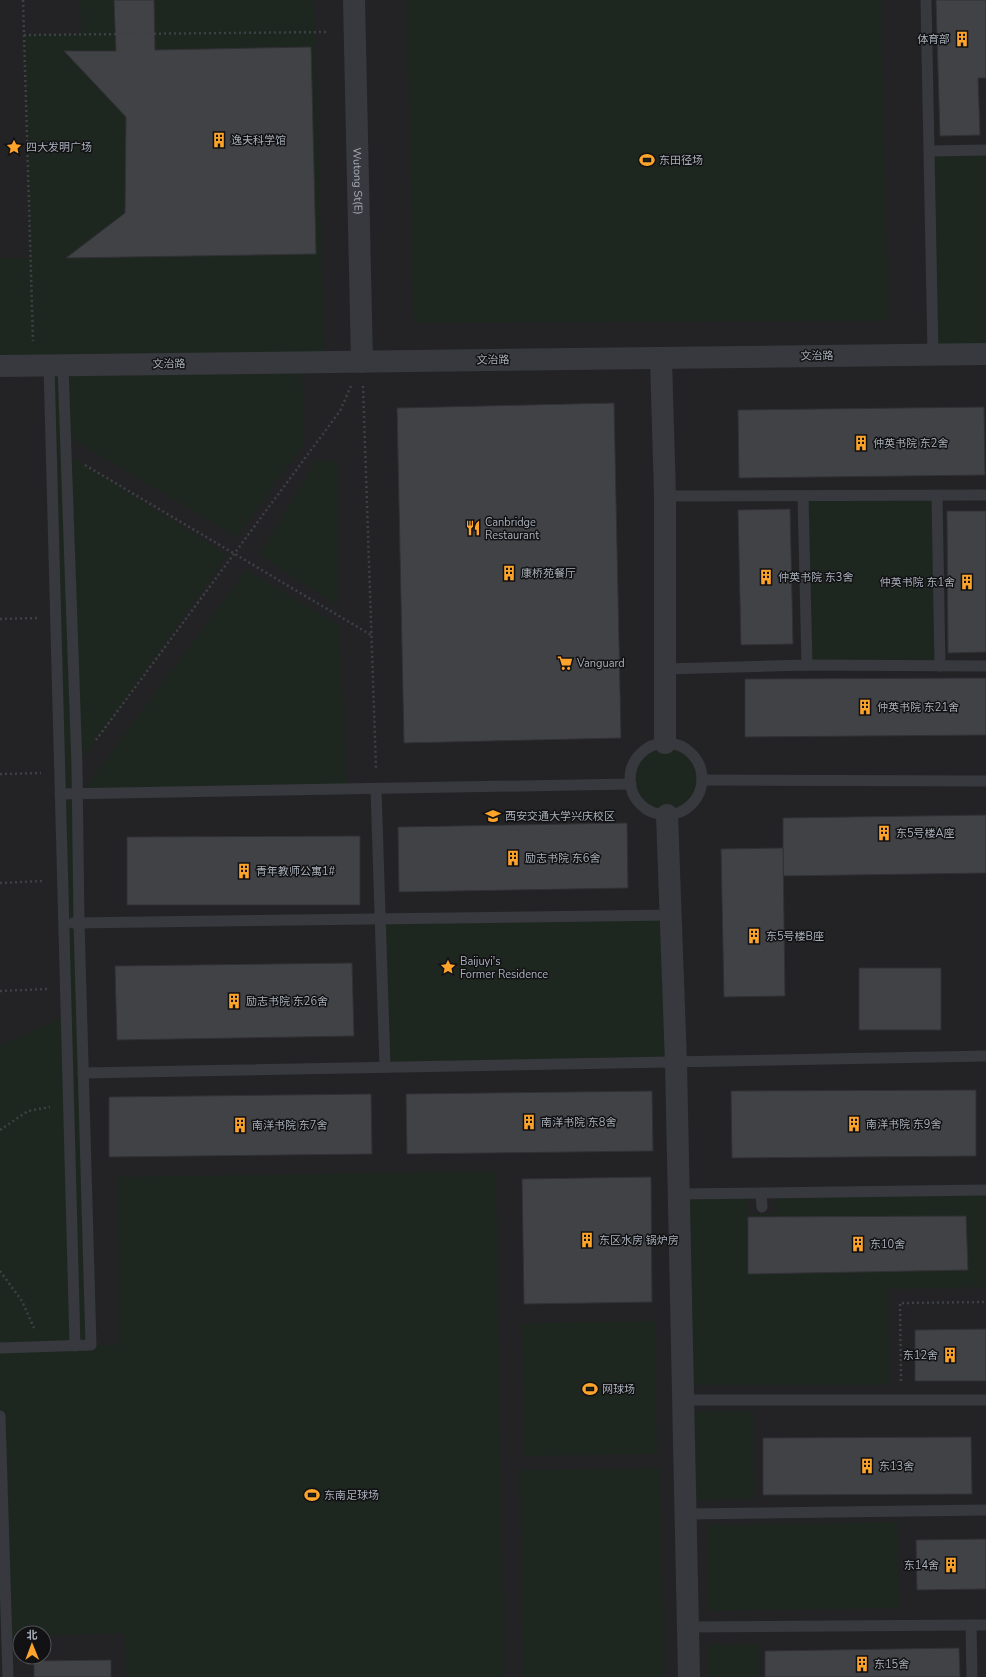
<svg xmlns="http://www.w3.org/2000/svg" width="986" height="1677" viewBox="0 0 986 1677" font-family="'Nunito Sans','Noto Sans SC',sans-serif">
<style>
.built{fill:#232326;fill-rule:evenodd}
.green{fill:#1e271f}
.building{fill:#414246;stroke:#313135}
.lines{fill:none;stroke-linecap:round;stroke-linejoin:round}
.path{stroke:#3d4045;stroke-width:2.5;stroke-dasharray:2 3;stroke-linecap:butt}
.service{stroke:#37393e;stroke-width:11}
.minor{stroke:#37393e;stroke-width:22}
.labels{text-anchor:middle;dominant-baseline:central;stroke-width:3;stroke-linejoin:round;paint-order:stroke}
.poi-label{font-size:11px;fill:#a8afba;stroke:#121214;text-anchor:start}
.street-label{font-size:11px;fill:#a8afba;stroke:#121214}
</style>
<rect width="100%" height="100%" fill="#171719"/>
<path class="built" d="M0,0H986V1677H0ZM20,1633H44V1657H20Z"/>
<g class="green">
<path d="M80,0H114L116,51L64,52L126,117L125,213L67,258L315,254L311,47L155,50L154,0H314L325,362H302L304,444L237,537L65,435L66,453L227,555L77,767L78,797L246,570L339,625L347,790L77,798L91,1345H120L117,1177L496,1171L504,1677H126L124,1633L44,1636V1633H20V1637H7L0,1404V1046L66,1016L49,366H0V258H30L24,35L81,34Z"/>
<path d="M407,0H881L888,321L413,323Z"/>
<path d="M986,150V354H933L930,151Z"/>
<path d="M317,460L337,461V605L259,555Z"/>
<path d="M803,496H937L940,666L807,665Z"/>
<circle cx="666" cy="779" r="36"/>
<path d="M671,915L676,1063L385,1067L380,919Z"/>
<path d="M986,1190V1287L888,1289L890,1385H683L679,1194L747,1193L748,1214H776V1193Z"/>
<path d="M655,1321L657,1454L524,1456L522,1323Z"/>
<path d="M694,1411H753L755,1499L696,1500Z"/>
<path d="M660,1468L664,1677H523L520,1470Z"/>
<path d="M898,1522L899,1608L708,1611L707,1525Z"/>
<path d="M759,1644L760,1677H707V1645Z"/>
</g>
<g class="building">
<path d="M114,0H154L155,50L311,47L316,254L66,258L125,213L126,117L64,51H116Z"/>
<path d="M936,0H986V78H978L980,135L940,136Z"/>
<path d="M614,403L621,738L404,743L397,408Z"/>
<path d="M984,407L985,475L739,478L738,410Z"/>
<path d="M790,509L793,644L741,645L738,510Z"/>
<path d="M947,511H986V652L948,653Z"/>
<path d="M986,678V735L745,737V679Z"/>
<path d="M986,815V873L783,876V818Z"/>
<path d="M627,823L628,888L399,892L398,827Z"/>
<path d="M360,836V905H127V837Z"/>
<path d="M783,848L785,996L724,997L721,849Z"/>
<path d="M352,963L354,1036L117,1040L115,966Z"/>
<rect x="859" y="968" width="82" height="62"/>
<path d="M976,1090V1156L732,1158L731,1091Z"/>
<path d="M652,1091L653,1151L407,1154L406,1094Z"/>
<path d="M371,1094L372,1154L109,1157V1097Z"/>
<path d="M651,1177L652,1302L524,1304L522,1179Z"/>
<path d="M966,1216L968,1270L748,1274V1217Z"/>
<path d="M986,1329V1381H915V1330Z"/>
<path d="M971,1437L972,1494L763,1495V1438Z"/>
<path d="M986,1539V1589L917,1590L916,1540Z"/>
<path d="M959,1648L960,1677H765V1651Z"/>
<path d="M111,1660V1677H34V1661Z"/>
</g>
<g class="lines">
<g class="path">
<path d="M23,0L33,341"/>
<path d="M24,35L329,32"/>
<path d="M363,386L376,769"/>
<path d="M85,465L371,635"/>
<path d="M0,619L37,618"/>
<path d="M96,740L340,411L351,386"/>
<path d="M0,774L41,773"/>
<path d="M0,883L43,881"/>
<path d="M0,991L47,989"/>
<path d="M0,1130L28,1111L50,1107"/>
<path d="M0,1271L22,1301L34,1328"/>
<path d="M901,1381L900,1303L986,1302"/>
</g>
<g class="service">
<path d="M926,0L933,354"/>
<path d="M930,151L986,150"/>
<path d="M49,366L75,1346"/>
<path d="M665,496L986,495"/>
<path d="M803,496L807,665"/>
<path d="M937,496L940,666"/>
<path d="M666,669L807,665L986,666"/>
<circle cx="666" cy="779" r="36"/>
<path d="M702,780L986,781"/>
<path d="M376,789L385,1067"/>
<path d="M60,794L631,784"/>
<path d="M73,923L671,915"/>
<path d="M83,1073L986,1056"/>
<path d="M761,1193L762,1207"/>
<path d="M679,1194L986,1190"/>
<path d="M0,1348L91,1345L79,923L77,767L63,366"/>
<path d="M683,1400H986"/>
<path d="M0,1416L8,1677"/>
<path d="M685,1514L986,1510"/>
<path d="M688,1627L971,1625"/>
<path d="M972,1677L971,1625H986"/>
</g>
<g class="minor">
<path id="s1" d="M354,0L362,362"/>
<path d="M661,359L665,496V743"/>
<path d="M0,366L986,354"/>
<path d="M667,815L676,1063L689,1677"/>
</g>
</g>
<defs>
<g id="building-bare" transform="scale(1.2)"><path d="M-4-6H4V6H1V3H-1V6H-4ZM-2.5-4.3h1.7v1.8h-1.7ZM.8-4.3h1.7v1.8H.8ZM-2.5-1h1.7V.8h-1.7ZM.8-1h1.7V.8H.8Z" fill="#fea42a" stroke="#121214" stroke-width="2.5" paint-order="stroke"/></g>
<g id="sight-bare" transform="scale(1.2)"><path d="M0-6L1.8-2.2L6-1.7L2.9 1.2L3.7 5.4L0 3.3L-3.7 5.4L-2.9 1.2L-6-1.7L-1.8-2.2Z" fill="#fea42a" stroke="#121214" stroke-width="2.5" paint-order="stroke"/></g>
<g id="stadium-bare" transform="scale(1.2)"><path d="M0-5a6.5 5 0 1 0 0 10a6.5 5 0 1 0 0-10ZM-3.5-1.8h7v3.6h-7Z" fill="#fea42a" stroke="#121214" stroke-width="2.5" paint-order="stroke"/></g>
<g id="restaurant-bare" transform="scale(1.2)"><path d="M-5-6h1v4h1v-4h1v4h1v-4h1v5L-1.5 .5V6h-2V.5L-5-1ZM5-6V6H3V1.5H1.5Q1.5-4 5-6Z" fill="#fea42a" stroke="#121214" stroke-width="2.5" paint-order="stroke"/></g>
<g id="supermarket-bare" transform="scale(1.2)"><path d="M-6-5.5h2.5l.6 2H6L4.5 2H-2.5L-4.4-4H-6ZM-1.5 3.2a1.3 1.3 0 1 0 .1 0ZM3 3.2a1.3 1.3 0 1 0 .1 0Z" fill="#fea42a" stroke="#121214" stroke-width="2.5" paint-order="stroke"/></g>
<g id="university-bare" transform="scale(1.2)"><path d="M0-5L7-2L0 1L-7-2ZM-4 1L0 2.5L4 1V4Q0 6-4 4Z" fill="#fea42a" stroke="#121214" stroke-width="2.5" paint-order="stroke"/></g>
</defs>
<g fill-rule="evenodd">
<use href="#building-bare" x="962" y="39"/>
<use href="#building-bare" x="219" y="140"/>
<use href="#sight-bare" x="14" y="147"/>
<use href="#stadium-bare" x="647" y="160"/>
<use href="#building-bare" x="861" y="443"/>
<use href="#restaurant-bare" x="473" y="528"/>
<use href="#building-bare" x="509" y="573"/>
<use href="#building-bare" x="766" y="577"/>
<use href="#building-bare" x="967" y="582"/>
<use href="#supermarket-bare" x="565" y="663"/>
<use href="#building-bare" x="865" y="707"/>
<use href="#university-bare" x="493" y="816"/>
<use href="#building-bare" x="884" y="833"/>
<use href="#building-bare" x="513" y="858"/>
<use href="#building-bare" x="244" y="871"/>
<use href="#building-bare" x="754" y="936"/>
<use href="#sight-bare" x="448" y="967"/>
<use href="#building-bare" x="234" y="1001"/>
<use href="#building-bare" x="529" y="1122"/>
<use href="#building-bare" x="854" y="1124"/>
<use href="#building-bare" x="240" y="1125"/>
<use href="#building-bare" x="587" y="1240"/>
<use href="#building-bare" x="858" y="1244"/>
<use href="#building-bare" x="950" y="1355"/>
<use href="#stadium-bare" x="590" y="1389"/>
<use href="#building-bare" x="867" y="1466"/>
<use href="#stadium-bare" x="312" y="1495"/>
<use href="#building-bare" x="951" y="1565"/>
<use href="#building-bare" x="862" y="1664"/>
</g>
<g class="labels">
<g class="poi-label">
<text x="950" y="39" text-anchor="end">体育部</text>
<text x="231" y="140">逸夫科学馆</text>
<text x="26" y="147">四大发明广场</text>
<text x="659" y="160">东田径场</text>
<text x="873" y="443">仲英书院 东2舍</text>
<text x="485" y="522">Canbridge<tspan x="485" dy="13">Restaurant</tspan></text>
<text x="521" y="573">康桥苑餐厅</text>
<text x="778" y="577">仲英书院 东3舍</text>
<text x="955" y="582" text-anchor="end">仲英书院 东1舍</text>
<text x="577" y="663">Vanguard</text>
<text x="877" y="707">仲英书院 东21舍</text>
<text x="505" y="816">西安交通大学兴庆校区</text>
<text x="896" y="833">东5号楼A座</text>
<text x="525" y="858">励志书院 东6舍</text>
<text x="256" y="871">青年教师公寓1#</text>
<text x="766" y="936">东5号楼B座</text>
<text x="460" y="961">Baijuyi's<tspan x="460" dy="13">Former Residence</tspan></text>
<text x="246" y="1001">励志书院 东26舍</text>
<text x="541" y="1122">南洋书院 东8舍</text>
<text x="866" y="1124">南洋书院 东9舍</text>
<text x="252" y="1125">南洋书院 东7舍</text>
<text x="599" y="1240">东区水房 锅炉房</text>
<text x="870" y="1244">东10舍</text>
<text x="938" y="1355" text-anchor="end">东12舍</text>
<text x="602" y="1389">网球场</text>
<text x="879" y="1466">东13舍</text>
<text x="324" y="1495">东南足球场</text>
<text x="939" y="1565" text-anchor="end">东14舍</text>
<text x="874" y="1664">东15舍</text>
</g>
<g class="street-label">
<text stroke="none"><textPath href="#s1" startOffset="181">Wutong St(E)</textPath></text>
<text transform="translate(817 356) rotate(-1)">文治路</text>
<text transform="translate(493 360) rotate(-1)">文治路</text>
<text transform="translate(169 364) rotate(-1)">文治路</text>
</g>
</g>
<g transform="translate(32 1645) rotate(359)"><circle r="19" fill="#121214" stroke="#4e5156"/>
<path d="M0-3L7 15L0 10L-7 15Z" fill="#fea42a"/>
<text y="-6" font-size="11" font-weight="bold" text-anchor="middle" fill="#a8afba">北</text>
</g>
</svg>
